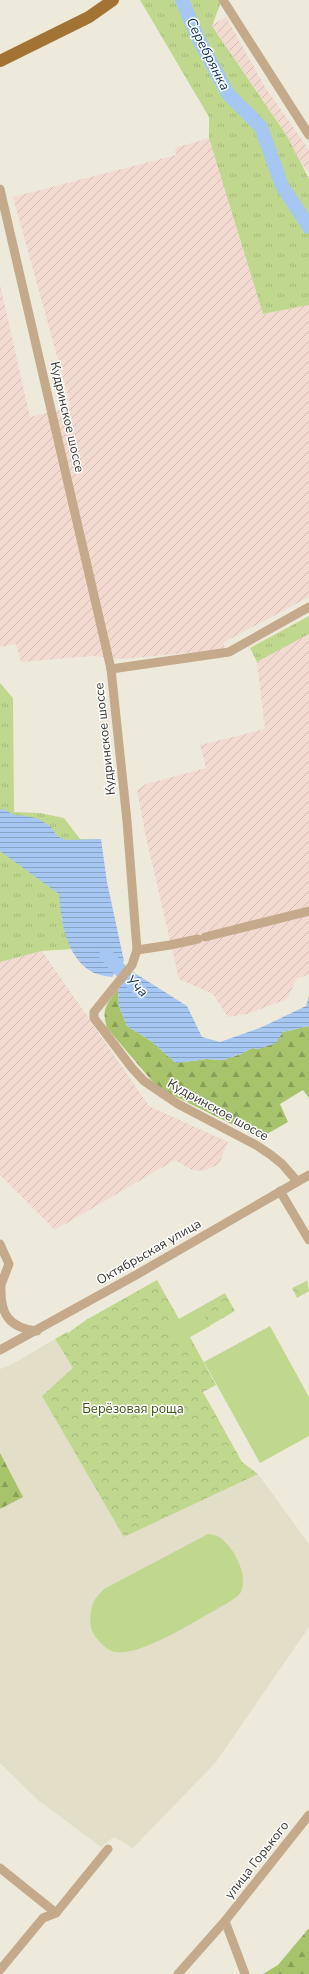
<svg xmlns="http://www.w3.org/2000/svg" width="309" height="1974" viewBox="0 0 309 1974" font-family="'Nunito Sans',sans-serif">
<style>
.built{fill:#e3dec7}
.industrial{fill:url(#industrial-furrows)}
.grass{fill:url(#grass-tufts)}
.forest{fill:url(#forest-firs)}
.park{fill:url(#park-crowns)}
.pitch{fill:#bfd88e}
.water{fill:url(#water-rules)}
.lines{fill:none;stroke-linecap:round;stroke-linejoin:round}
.river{stroke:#a6c7f2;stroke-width:14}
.minor{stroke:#c4aa8a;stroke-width:9}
.major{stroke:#a27332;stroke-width:12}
.labels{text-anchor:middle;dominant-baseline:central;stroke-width:3;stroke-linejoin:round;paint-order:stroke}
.street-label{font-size:13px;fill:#383731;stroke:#fff}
.park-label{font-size:13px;fill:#3f5111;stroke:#fff}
.water-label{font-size:14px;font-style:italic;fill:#0d315d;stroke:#fff}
</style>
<defs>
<pattern id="industrial-furrows" width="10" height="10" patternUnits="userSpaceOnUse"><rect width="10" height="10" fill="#f3dad1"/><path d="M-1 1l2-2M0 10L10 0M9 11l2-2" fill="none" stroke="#d1bcb4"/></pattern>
<pattern id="grass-tufts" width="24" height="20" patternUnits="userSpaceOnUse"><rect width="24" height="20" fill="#bfd88e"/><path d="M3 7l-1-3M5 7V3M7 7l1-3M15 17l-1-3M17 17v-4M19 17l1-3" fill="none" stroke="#a5ba7b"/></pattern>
<pattern id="forest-firs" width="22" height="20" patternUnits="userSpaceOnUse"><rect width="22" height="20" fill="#a7c36c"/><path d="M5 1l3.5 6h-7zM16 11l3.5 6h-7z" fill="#899f59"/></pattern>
<pattern id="park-crowns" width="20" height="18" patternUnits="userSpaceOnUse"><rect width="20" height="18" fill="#bfd88e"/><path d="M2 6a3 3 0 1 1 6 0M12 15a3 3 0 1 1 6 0" fill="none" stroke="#a5ba7b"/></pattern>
<pattern id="water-rules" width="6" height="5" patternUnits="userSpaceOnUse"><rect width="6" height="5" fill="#a6c7f2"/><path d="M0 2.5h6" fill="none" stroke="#88a2c5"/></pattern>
</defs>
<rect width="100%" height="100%" fill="#eeeadb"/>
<path class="built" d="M55,1339L73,1368L124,1537L258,1474L309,1544V1627L216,1762L133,1848L114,1837L101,1847L38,1800L0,1763V1369L11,1365Z"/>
<g class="industrial">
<path d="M226,17L265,87L309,150V172L300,162L287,136L212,25Z"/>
<path d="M209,138L263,314L309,305V597L230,639L223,643L225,647L218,650L123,659L93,656L21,662L16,644L0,647V284L30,417L71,407L13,197L176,155L175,148Z"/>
<path d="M309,634V975L297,978L287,999L247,1014L228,1017L213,994L179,979L145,833L137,790L146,784L206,768L200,745L265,729L257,662Z"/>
<path d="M42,951L149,1106L228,1142L219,1164L204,1171L192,1170L175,1160L55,1230L0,1175V962Z"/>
</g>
<g class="grass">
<path d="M140,0H219L221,2L212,26L287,136L309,179V305L263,314L209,138V117Z"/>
<path d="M309,616V634L257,662L250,648Z"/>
<path d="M0,683L13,698L14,812L40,813L64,818L80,839H101L61,917L71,949L42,951L0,962Z"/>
</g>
<g class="forest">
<path d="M118,989L119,1006L127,1026L151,1041L176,1063L207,1059L223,1060L241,1054L252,1048L259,1049L283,1032L309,1026V1098L303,1090L280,1104L288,1122L260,1138L158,1088L107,1028C101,1008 107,1004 118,989Z"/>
<path d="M0,1453L23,1497L0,1509Z"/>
<path d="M309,1928V1974H263L278,1965Z"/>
</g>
<g class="park">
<path d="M157,1280L179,1319L225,1293L235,1311L190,1337L216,1385L203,1392L242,1462L258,1474L124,1537L42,1396L73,1368L55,1339L67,1332L68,1333L86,1320Z"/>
<path d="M307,1281L309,1291L297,1298L292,1288Z"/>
</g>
<g class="pitch">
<path d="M200,1308L210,1326L177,1344L167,1326Z"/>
<path d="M270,1326L309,1397V1436L260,1463L204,1362Z"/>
<path d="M208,1534C214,1535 220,1536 224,1541C236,1552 248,1576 241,1592C238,1597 231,1600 226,1604C201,1617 143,1656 116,1652C107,1651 98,1641 93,1633C89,1626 90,1611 93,1603C95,1598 101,1593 104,1589Z"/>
</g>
<g class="water">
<path d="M0,809L5,810L14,815L27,816L39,819L51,827L57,836L66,840L101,839L107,882L124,961L112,977C106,976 99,975 94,973C66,959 61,921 59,894L0,851Z"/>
<path d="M133,972L187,1006L202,1037L220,1042L262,1027L306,1006L309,996V1026L283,1032L276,1043L259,1049L252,1048L241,1054L223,1060L207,1059L176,1063L151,1041L127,1026L119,1006L118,989Z"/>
</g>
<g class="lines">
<g class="river">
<path d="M182,0L198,38L228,94L261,127L282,186L309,227"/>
<path d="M106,955L141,992"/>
</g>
<g class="minor">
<path d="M223,0L309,135"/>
<path d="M0,189L111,669L127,821L137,950L132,965L94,1012V1018L132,1068L144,1081L178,1104L256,1145L271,1155L282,1164L297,1181"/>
<path d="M111,669L229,652L309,607"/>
<path d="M205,937L309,911"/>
<path d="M137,950L170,945L198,939"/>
<path d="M280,1191L309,1240"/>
<path d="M0,1244L9,1264L0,1287"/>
<path d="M1,1287C0,1314 9,1328 37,1331"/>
<path d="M0,1350L136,1275L309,1175"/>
<path d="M0,1868L56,1913"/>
<path d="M225,1921L245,1974"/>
<path d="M0,1970L43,1918L56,1913L108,1849"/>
<path d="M178,1974L225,1921L309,1815"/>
</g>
<path class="major" d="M0,61L89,17L113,0"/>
</g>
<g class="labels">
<g class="street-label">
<text transform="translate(67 417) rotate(77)">Кудринское шоссе</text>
<text transform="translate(105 739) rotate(-96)">Кудринское шоссе</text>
<text transform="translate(218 1110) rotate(29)">Кудринское шоссе</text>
<text transform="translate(149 1252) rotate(-30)">Октябрьская улица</text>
<text transform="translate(257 1860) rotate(-52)">улица Горького</text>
</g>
<g class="park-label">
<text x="133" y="1409">Берёзовая роща</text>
</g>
<g class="water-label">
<text transform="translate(208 54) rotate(63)">Серебрянка</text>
<text transform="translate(137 986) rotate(45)">Уча</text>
</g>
</g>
</svg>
